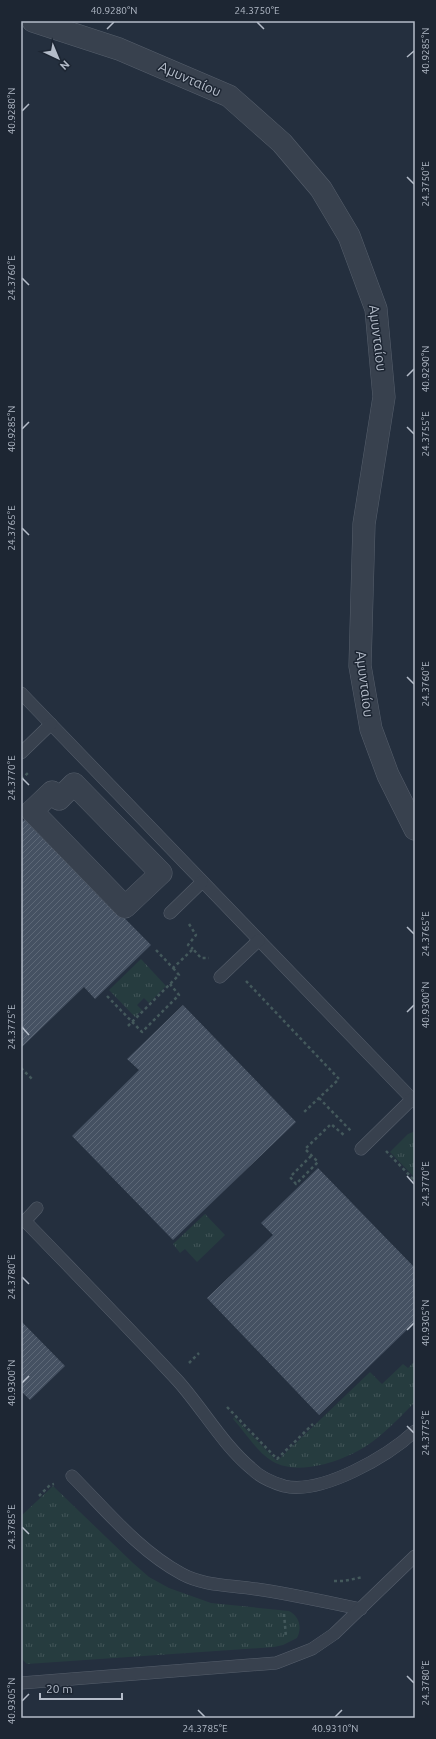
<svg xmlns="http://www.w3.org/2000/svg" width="436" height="1739" viewBox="0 0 436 1739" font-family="Ubuntu,sans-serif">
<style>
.grass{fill:url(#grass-tufts)}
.building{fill:url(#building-hatch)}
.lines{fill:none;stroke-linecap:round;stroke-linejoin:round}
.lane-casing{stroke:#565f6c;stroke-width:13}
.street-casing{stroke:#565f6c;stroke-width:23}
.path{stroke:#44595c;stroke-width:2.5;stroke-dasharray:3 3;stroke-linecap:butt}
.lane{stroke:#38414e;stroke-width:12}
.street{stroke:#38414e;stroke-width:22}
.ticks{fill:none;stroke:#b4bcc9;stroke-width:1.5}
.labels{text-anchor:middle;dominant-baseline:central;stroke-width:3;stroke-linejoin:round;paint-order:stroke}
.street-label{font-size:14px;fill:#b4bcc9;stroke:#1d2633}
.neatline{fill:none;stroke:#b4bcc9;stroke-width:1.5}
.ticks-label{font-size:10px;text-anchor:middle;fill:#b4bcc9}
</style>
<defs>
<pattern id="grass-tufts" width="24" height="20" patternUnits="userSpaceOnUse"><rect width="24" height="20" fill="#263c3f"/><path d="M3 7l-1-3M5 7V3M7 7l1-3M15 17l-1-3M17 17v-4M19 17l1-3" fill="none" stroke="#435659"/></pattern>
<pattern id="building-hatch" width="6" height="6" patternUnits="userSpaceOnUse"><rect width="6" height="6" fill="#455162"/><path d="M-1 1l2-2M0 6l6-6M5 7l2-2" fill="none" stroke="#5d6877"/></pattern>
</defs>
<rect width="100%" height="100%" fill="#242f3e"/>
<g class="grass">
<path d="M141,959L166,986L149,1003L144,998L137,1005L142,1010L135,1017L109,990Z"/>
<path d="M413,1132L415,1133V1178L390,1152L408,1134Z"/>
<path d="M205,1214L225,1235L197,1262L185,1249L180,1253L173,1244Z"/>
<path d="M415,1361V1402C401,1416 388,1430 372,1442C349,1459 300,1478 272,1461C256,1451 246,1433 233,1419L234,1417L277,1461L370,1372L382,1384L403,1364L408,1368Z"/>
<path d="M53,1486L133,1563L149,1577L169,1588L211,1603L289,1611C300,1617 302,1628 297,1638L283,1645L274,1647L27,1664L21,1658V1516Z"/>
</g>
<g class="building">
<path d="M26,818L151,945L95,999L84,987L21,1048V823Z"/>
<path d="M183,1005L296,1122L173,1240L72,1136L139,1070L127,1059Z"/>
<path d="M318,1168L415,1268V1322L319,1415L207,1298L273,1235L261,1223Z"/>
<path d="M21,1321L65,1366L30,1400L21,1391Z"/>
</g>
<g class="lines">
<g class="lane-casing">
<g id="lane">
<path d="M21,693L415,1102"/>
<path d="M21,753L51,724"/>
<path d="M170,913L202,882"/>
<path d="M220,977L259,940"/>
<path d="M361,1149L412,1099"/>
<path d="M37,1208L25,1221C76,1274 128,1327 178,1381C203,1409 223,1445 252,1469C260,1477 274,1483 284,1486C322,1495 388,1456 415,1431"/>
<path d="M72,1476C106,1510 139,1551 182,1574C204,1586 231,1585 256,1589C291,1594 326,1602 361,1609"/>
<path d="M21,1683L276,1663L312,1649L334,1634L415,1556"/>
</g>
</g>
<g class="street-casing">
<g id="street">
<path d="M33,21L119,49L229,96L282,143L321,189L349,236L376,309L384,397L364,524L360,666L371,729L388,775L415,829"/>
<path d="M74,784L161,873L125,907L32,811L52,792L59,799Z"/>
</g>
</g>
<g class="path">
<path d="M21,779L28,773"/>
<path d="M189,924L196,935L188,945L193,949"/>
<path d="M156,950L173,968L193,949L201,958H209"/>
<path d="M246,981L339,1079L302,1114"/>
<path d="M107,996L142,1032L179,995L170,984"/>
<path d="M128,1026L179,975L173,968"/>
<path d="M21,1068L32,1079"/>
<path d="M319,1098L351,1131"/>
<path d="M386,1151L415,1181"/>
<path d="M311,1156L290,1177L296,1184L318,1162L305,1149L331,1124L345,1136"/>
<path d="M189,1363L199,1353"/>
<path d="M227,1407L277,1459L313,1424"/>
<path d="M39,1496L50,1485L54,1484"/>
<path d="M334,1581H344L363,1577"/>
<path d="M284,1614L286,1637"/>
</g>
<use href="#lane" class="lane"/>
<use href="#street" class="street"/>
</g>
<path class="ticks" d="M257,22L264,29M107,29L114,22M407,57L414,51M22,111L29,104M407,177L414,184M22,278L29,285M407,376L414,369M407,427L414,434M22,429L29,422M22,528L29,535M407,677L414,684M22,778L29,785M407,927L414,934M407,1012L414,1005M22,1027L29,1035M407,1176L414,1184M22,1277L29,1284M407,1330L414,1323M22,1383L29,1376M407,1426L414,1433M22,1527L29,1534M407,1676L414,1683M22,1701L29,1694M198,1710L205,1717M335,1717L342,1710"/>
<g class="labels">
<g class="street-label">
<text transform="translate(190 79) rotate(24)">Αμυνταίου</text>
<text transform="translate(378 338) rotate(83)">Αμυνταίου</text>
<text transform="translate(365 684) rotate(83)">Αμυνταίου</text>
</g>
</g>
<rect width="436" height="1739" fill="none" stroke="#1d2633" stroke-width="44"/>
<g transform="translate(58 58) rotate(136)" stroke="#1d2633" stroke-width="3" paint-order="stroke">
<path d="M0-3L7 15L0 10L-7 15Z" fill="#b4bcc9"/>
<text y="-6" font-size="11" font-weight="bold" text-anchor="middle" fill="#b4bcc9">N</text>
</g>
<path d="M40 1693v6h82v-6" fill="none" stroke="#b4bcc9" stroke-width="2"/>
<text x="46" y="1693" font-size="12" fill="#b4bcc9" stroke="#1d2633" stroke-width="3" paint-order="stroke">20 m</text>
<rect x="22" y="22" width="392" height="1695" class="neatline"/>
<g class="ticks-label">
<text x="114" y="14">40.9280°N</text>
<text x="257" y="14">24.3750°E</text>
<text transform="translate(425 51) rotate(-90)" y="4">40.9285°N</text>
<text transform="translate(11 111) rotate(-90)" y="4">40.9280°N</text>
<text transform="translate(425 184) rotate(-90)" y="4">24.3750°E</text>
<text transform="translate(11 278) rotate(-90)" y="4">24.3760°E</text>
<text transform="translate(425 369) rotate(-90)" y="4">40.9290°N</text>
<text transform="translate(11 429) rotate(-90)" y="4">40.9285°N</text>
<text transform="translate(425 434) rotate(-90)" y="4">24.3755°E</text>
<text transform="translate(11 528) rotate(-90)" y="4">24.3765°E</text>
<text transform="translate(425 684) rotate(-90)" y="4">24.3760°E</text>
<text transform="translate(11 778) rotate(-90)" y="4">24.3770°E</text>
<text transform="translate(425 934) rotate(-90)" y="4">24.3765°E</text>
<text transform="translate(425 1005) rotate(-90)" y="4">40.9300°N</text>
<text transform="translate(11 1027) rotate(-90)" y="4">24.3775°E</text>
<text transform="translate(425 1184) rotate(-90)" y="4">24.3770°E</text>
<text transform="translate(11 1277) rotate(-90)" y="4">24.3780°E</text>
<text transform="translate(425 1323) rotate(-90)" y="4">40.9305°N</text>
<text transform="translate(11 1383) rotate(-90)" y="4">40.9300°N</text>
<text transform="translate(425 1433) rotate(-90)" y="4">24.3775°E</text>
<text transform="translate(11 1527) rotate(-90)" y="4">24.3785°E</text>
<text transform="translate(425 1683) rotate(-90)" y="4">24.3780°E</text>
<text transform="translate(11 1701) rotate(-90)" y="4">40.9305°N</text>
<text x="205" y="1732">24.3785°E</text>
<text x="335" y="1732">40.9310°N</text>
</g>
</svg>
